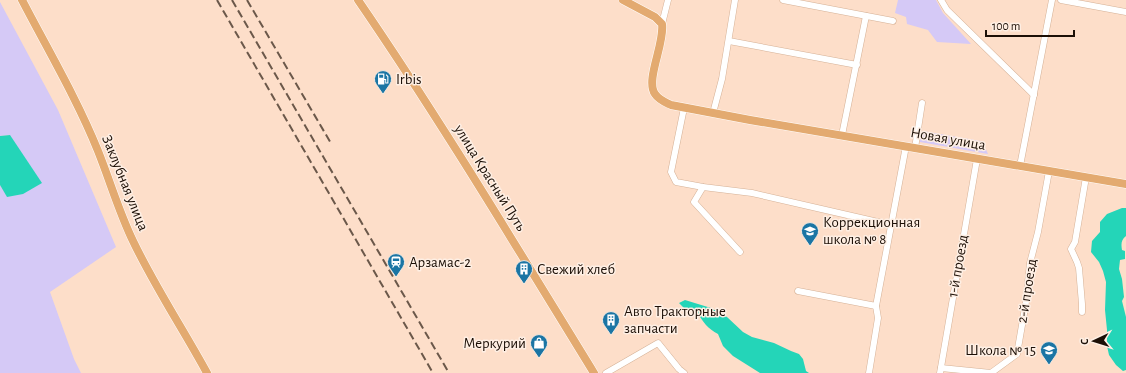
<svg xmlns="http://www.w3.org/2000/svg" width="1126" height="373" viewBox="0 0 1126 373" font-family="'Alegreya Sans',sans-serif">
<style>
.green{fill:#d5c9f6}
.water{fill:#24d5b8}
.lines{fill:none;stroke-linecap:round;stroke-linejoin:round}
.minor-casing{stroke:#d5b196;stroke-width:7}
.major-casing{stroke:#fff;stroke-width:9}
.minor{stroke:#fff;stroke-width:6}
.major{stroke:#e3aa70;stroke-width:8}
.rail{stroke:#6b584a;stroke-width:2;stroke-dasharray:8 4;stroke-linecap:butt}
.labels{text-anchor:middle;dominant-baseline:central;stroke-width:3;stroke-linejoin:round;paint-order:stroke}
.poi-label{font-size:15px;fill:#1c0f06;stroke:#feefe4;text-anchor:start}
.street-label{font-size:15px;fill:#1c0f06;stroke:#feefe4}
</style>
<rect width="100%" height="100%" fill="#fddec9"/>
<g class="green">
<path d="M898,0H936L943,13L971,44L937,42L928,30L907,24L906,17L895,13Z"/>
<path d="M0,2L58,110L116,247L50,292L74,359L81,373H0V185L7,196L10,135L0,136Z"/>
<path d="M923,131L980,141L983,143L988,154L920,142V135Z"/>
</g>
<g class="water">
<path d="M10,135L42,183L23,194L7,197L0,185V136Z"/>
<path d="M1122,208H1126V236C1121,240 1121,244 1122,250L1125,251V259L1120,260L1119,269L1122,279L1124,297L1122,301L1126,317V370L1123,371L1116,365L1109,355L1107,346V330L1105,310L1106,282L1103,271L1099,262L1091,252L1092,241L1100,232V222L1107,214Z"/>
<path d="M685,300L711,308L727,317L743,332L752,337L774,343L791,351L799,354L803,359L806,371L809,373H760L733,356L723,346L718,334C708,329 703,322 697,312L686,310L679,303Z"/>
</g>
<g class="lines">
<g class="minor-casing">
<g id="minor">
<path d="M783,0L893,21"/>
<path d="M941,0L947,10L1034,95"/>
<path d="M1061,0L1126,12"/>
<path d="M662,24L668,0"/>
<path d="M729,41L857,65"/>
<path d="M684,108L671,172L676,182L703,187L752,193L891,225"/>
<path d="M713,113L722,79L735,0"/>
<path d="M842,135L866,16"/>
<path d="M915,148L922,103"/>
<path d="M1020,166L1052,0"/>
<path d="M703,187L694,202L740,252"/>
<path d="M798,291L876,306L906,146"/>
<path d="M1082,312V304L1079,268L1077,262L1071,249L1075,242L1086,177"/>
<path d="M941,368L991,373L1017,354L1026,302L1030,263L1038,232L1049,171"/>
<path d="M606,373L658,343L679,369L684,373"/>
<path d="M869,373L878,318L876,306"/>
<path d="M940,373L977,159"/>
</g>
</g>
<g class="major-casing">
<g id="major">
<path d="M22,0C48,50 77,99 98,151C110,181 119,212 133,241C155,287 183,329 207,373"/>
<path d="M358,0C441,121 517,248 594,373"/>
<path d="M623,0L655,17L662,24C665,43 645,80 655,94C659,100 665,102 671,105L750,120L1126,184"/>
</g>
</g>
<use href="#minor" class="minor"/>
<use href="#major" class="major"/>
<g class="rail">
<path d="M217,0L433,373"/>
<path d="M232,0L449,373"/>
<path d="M247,0L332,145"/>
</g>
</g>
<defs>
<g id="fuel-pin" transform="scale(0.9)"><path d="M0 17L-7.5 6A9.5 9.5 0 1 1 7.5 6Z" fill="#1b75a4" stroke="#feefe4"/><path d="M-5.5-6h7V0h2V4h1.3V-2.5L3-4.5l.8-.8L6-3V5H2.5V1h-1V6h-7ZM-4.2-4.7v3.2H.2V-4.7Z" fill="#fff"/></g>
<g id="school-pin" transform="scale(0.9)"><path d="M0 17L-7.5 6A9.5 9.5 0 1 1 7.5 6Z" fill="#1b75a4" stroke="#feefe4"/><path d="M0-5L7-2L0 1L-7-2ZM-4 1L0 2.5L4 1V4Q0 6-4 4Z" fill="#fff"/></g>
<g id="station-pin" transform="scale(0.9)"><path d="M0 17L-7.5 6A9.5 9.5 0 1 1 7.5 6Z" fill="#1b75a4" stroke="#feefe4"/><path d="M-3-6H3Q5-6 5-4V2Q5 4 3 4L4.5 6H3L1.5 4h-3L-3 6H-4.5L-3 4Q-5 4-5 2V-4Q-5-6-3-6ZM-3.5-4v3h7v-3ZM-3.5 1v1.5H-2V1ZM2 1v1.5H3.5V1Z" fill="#fff"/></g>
<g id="building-pin" transform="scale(0.9)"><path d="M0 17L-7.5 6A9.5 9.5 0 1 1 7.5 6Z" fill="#1b75a4" stroke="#feefe4"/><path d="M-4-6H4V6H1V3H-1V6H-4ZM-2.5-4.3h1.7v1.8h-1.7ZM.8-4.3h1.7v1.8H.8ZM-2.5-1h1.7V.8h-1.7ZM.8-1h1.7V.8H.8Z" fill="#fff"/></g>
<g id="shop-pin" transform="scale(0.9)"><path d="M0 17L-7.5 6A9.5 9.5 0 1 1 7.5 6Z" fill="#1b75a4" stroke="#feefe4"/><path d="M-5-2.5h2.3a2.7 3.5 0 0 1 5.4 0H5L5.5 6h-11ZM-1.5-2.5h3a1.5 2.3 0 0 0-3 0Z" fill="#fff"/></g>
</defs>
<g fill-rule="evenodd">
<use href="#fuel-pin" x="383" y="79"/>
<use href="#school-pin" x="810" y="231"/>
<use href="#station-pin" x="396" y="262"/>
<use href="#building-pin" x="524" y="269"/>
<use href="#building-pin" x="611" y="320"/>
<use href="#shop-pin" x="539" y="343"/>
<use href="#school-pin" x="1049" y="350"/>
</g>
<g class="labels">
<g class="poi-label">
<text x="396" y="79">Irbis</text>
<text x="823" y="222">Коррекционная<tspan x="823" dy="17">школа № 8</tspan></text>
<text x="409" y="262">Арзамас-2</text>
<text x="537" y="269">Свежий хлеб</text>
<text x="624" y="311">Авто Тракторные<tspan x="624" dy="17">запчасти</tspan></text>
<text x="526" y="343" text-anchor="end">Меркурий</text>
<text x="1036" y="350" text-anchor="end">Школа № 15</text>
</g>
<g class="street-label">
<text transform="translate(948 139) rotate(10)">Новая улица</text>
<text transform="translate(490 178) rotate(58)">улица Красный Путь</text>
<text transform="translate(125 183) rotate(68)">Заклубная улица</text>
<text transform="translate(958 266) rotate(-80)">1-й проезд</text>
<text transform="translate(1027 291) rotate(-81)">2-й проезд</text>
</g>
</g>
<g transform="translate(1094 341) rotate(266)" stroke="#feefe4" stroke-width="3" paint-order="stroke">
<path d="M0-3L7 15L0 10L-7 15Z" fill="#1c0f06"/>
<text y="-6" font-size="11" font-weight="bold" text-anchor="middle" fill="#1c0f06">С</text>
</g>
<path d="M986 30v6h88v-6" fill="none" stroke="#1c0f06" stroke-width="2"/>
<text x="992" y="30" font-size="12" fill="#1c0f06" stroke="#feefe4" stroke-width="3" paint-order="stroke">100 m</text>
</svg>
